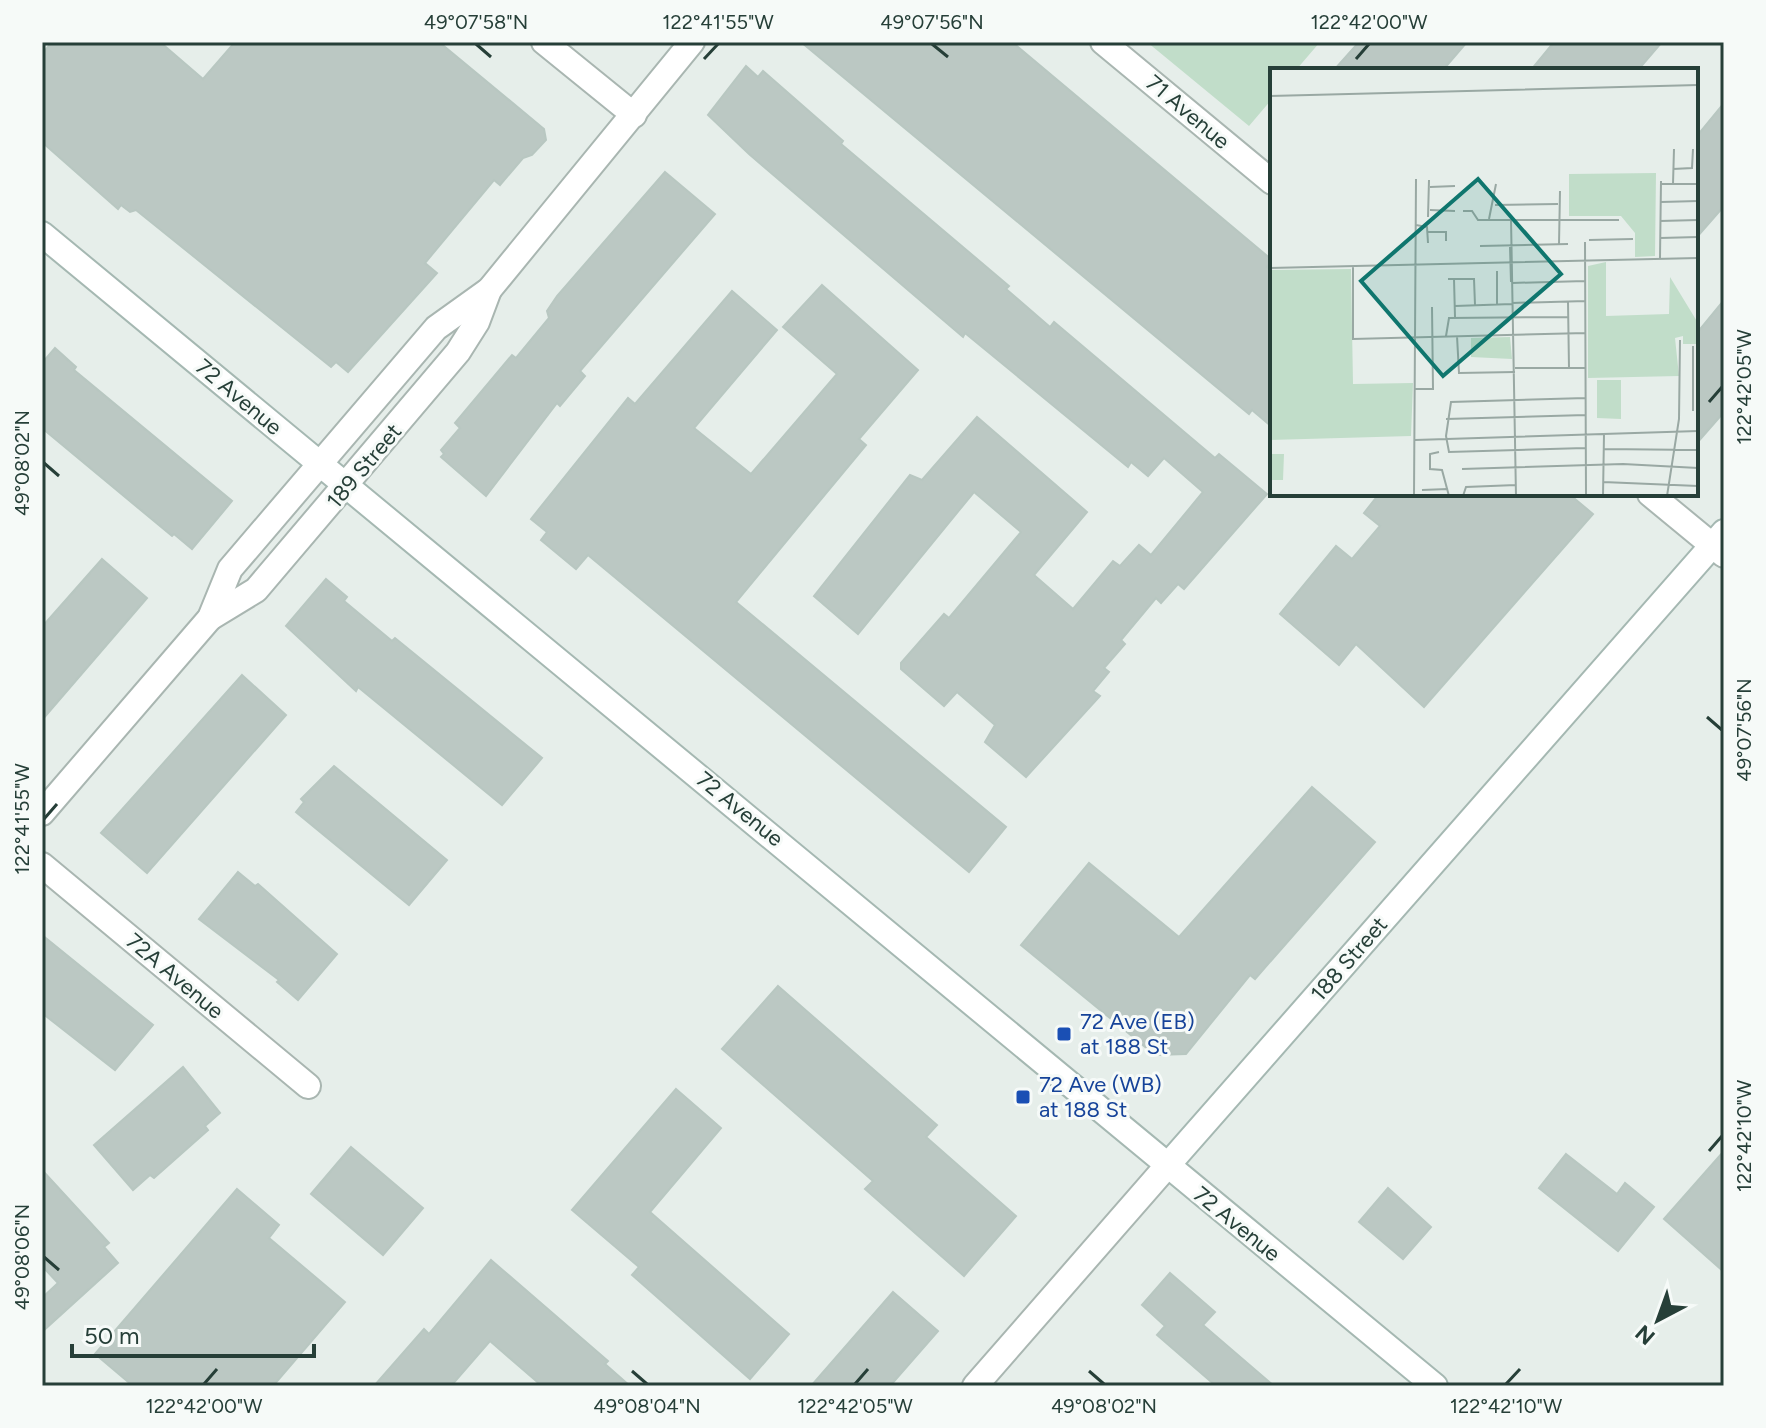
<svg xmlns="http://www.w3.org/2000/svg" width="1766" height="1428" viewBox="0 0 1766 1428" font-family="Figtree,sans-serif">
<style>
.park{fill:#c1ddc9}
.building{fill:#bbc8c3;stroke:#b8c7c1;stroke-width:2}
.lines{fill:none;stroke-linecap:round;stroke-linejoin:round}
.street-casing{stroke:#a9b6b1;stroke-width:28}
.secondary-casing{stroke:#a5b8b2;stroke-width:28}
.street{stroke:#fff;stroke-width:24}
.secondary{stroke:#fff;stroke-width:24}
.ticks{fill:none;stroke:#263f38;stroke-width:3}
.transit-dot{fill:#1a4fb4;stroke:#f6faf8;stroke-width:3}
.labels{text-anchor:middle;dominant-baseline:central;stroke-width:6;stroke-linejoin:round;paint-order:stroke}
.street-label{font-size:22px;fill:#263f38;stroke:#f6faf8}
.transit-label{font-size:22px;fill:#164399;stroke:#f6faf8;text-anchor:start}
.inset-road{fill:none;stroke:#99a8a3;stroke-width:2}
.view{fill:#0f766e;fill-opacity:0.15;stroke:#0f766e;stroke-width:4}
.inset-edge{fill:none;stroke:#263f38;stroke-width:4}
.neatline{fill:none;stroke:#263f38;stroke-width:3}
.ticks-label{font-size:20px;text-anchor:middle;fill:#263f38}
</style>
<rect width="100%" height="100%" fill="#e6eeea"/>
<path class="park" d="M1147,42H1320L1296,70H1272V99L1249,126Z"/>
<g class="building">
<path d="M52,42H160L203,79L235,42H439L544,129L546,140L532,155L523,158L500,185L494,180L425,263L437,273L348,372L336,362L331,367L136,210L130,212L121,205L118,209L42,142V54Z"/>
<path d="M801,42H1012L1272,260L1267,267L1272,272V427L1252,410L1249,414Z"/>
<path d="M1359,42H1467L1443,70H1334Z"/>
<path d="M1554,42H1662L1638,70H1531Z"/>
<path d="M746,66L758,77L763,71L843,141L841,144L1009,286L1006,289L1050,327L1054,322L1215,458L1219,454L1267,494L1184,589L1178,584L1161,603L1156,598L1121,640L1125,644L1104,668L1109,672L1093,691L1100,696L1026,777L985,742L995,725L957,692L944,706L901,669V663L944,614L949,618L1021,532L974,492L858,634L814,596L910,475L922,480L977,417L1087,512L1034,575L1073,609L1113,561L1120,566L1139,545L1151,555L1203,492L1164,458L1148,476L1131,462L1128,467L965,333L963,337L749,154L708,115Z"/>
<path d="M1724,103V206L1696,238V137Z"/>
<path d="M665,172L715,214L580,371L585,376L560,406L557,403L486,496L441,457L444,454L441,450L460,428L455,423L512,355L516,358L549,318L547,311L557,296Z"/>
<path d="M822,285L918,370L859,439L866,445L736,602L1006,827L969,872L588,555L576,569L541,540L547,532L531,519L628,398L635,404L732,291L777,330L694,428L751,474L837,374L783,327Z"/>
<path d="M1724,300V412L1696,444V334Z"/>
<path d="M55,348L76,367L74,370L232,501L192,549L174,534L172,536L42,428V363Z"/>
<path d="M1379,494H1569L1593,514L1424,707L1356,644L1339,665L1280,614L1336,546L1352,559L1380,526L1364,513Z"/>
<path d="M102,559L147,598L42,720V627Z"/>
<path d="M326,579L347,597L344,601L392,641L395,638L542,758L502,805L358,687L356,691L286,626Z"/>
<path d="M242,675L286,715L147,873L101,833Z"/>
<path d="M334,766L447,860L409,905L296,812L304,802L301,799Z"/>
<path d="M1312,787L1375,842L1255,979L1250,975L1186,1054L1155,1055L1021,945L1089,863L1179,937Z"/>
<path d="M238,872L255,886L258,884L337,954L298,1000L277,982L279,980L199,919Z"/>
<path d="M42,935L153,1025L115,1070L42,1013Z"/>
<path d="M778,986L937,1125L926,1137L1016,1216L964,1276L865,1189L873,1181L722,1049Z"/>
<path d="M183,1067L220,1113L205,1126L208,1130L154,1178L150,1175L133,1190L94,1145Z"/>
<path d="M676,1089L721,1128L650,1212L789,1334L750,1379L632,1275L639,1267L572,1210Z"/>
<path d="M351,1147L423,1208L383,1255L311,1194Z"/>
<path d="M1724,1151V1272L1664,1219Z"/>
<path d="M1566,1154L1617,1194L1625,1183L1654,1207L1618,1251L1539,1188Z"/>
<path d="M42,1170L109,1243L104,1247L118,1263L42,1332V1298L58,1283L42,1266Z"/>
<path d="M1388,1188L1431,1227L1403,1259L1359,1222Z"/>
<path d="M237,1189L279,1225L269,1238L345,1302L273,1386H133L95,1354Z"/>
<path d="M491,1260L608,1361L605,1364L630,1386H542L490,1341L451,1386H374L424,1329L429,1334Z"/>
<path d="M1170,1273L1215,1312L1203,1325L1274,1386H1216L1157,1335L1165,1326L1142,1305Z"/>
<path d="M893,1292L938,1331L890,1386H811Z"/>
</g>
<g class="lines">
<g class="street-casing">
<g id="street">
<path d="M544,42L634,115"/>
<path d="M1103,42L1272,182"/>
<path d="M1650,494L1724,555"/>
<path d="M210,618L256,590L458,352L477,322L489,290"/>
<path d="M42,813L210,618L230,569L436,328L489,290L692,42"/>
<path d="M42,865L308,1086"/>
<path d="M975,1386L1167,1166"/>
</g>
</g>
<g class="secondary-casing">
<g id="secondary">
<path d="M42,234L1435,1386"/>
<path d="M1167,1166L1724,532"/>
</g>
</g>
<use href="#street" class="street"/>
<use href="#secondary" class="secondary"/>
</g>
<path class="ticks" d="M476,44L491,57M932,44L948,57M704,59L718,44M1356,59L1369,44M1709,402L1722,387M44,463L59,476M1707,717L1722,730M44,819L57,804M1709,1151L1722,1136M44,1257L59,1270M632,1371L647,1384M1089,1371L1104,1384M204,1384L217,1369M855,1384L868,1369M1506,1384L1520,1369"/>
<g class="transit-dot">
<rect x="1056" y="1026" width="16" height="16" rx="4"/>
<rect x="1015" y="1089" width="16" height="16" rx="4"/>
</g>
<g class="labels">
<g class="street-label">
<text transform="translate(1188 112) rotate(40)">71 Avenue</text>
<text transform="translate(239 397) rotate(40)">72 Avenue</text>
<text transform="translate(364 466) rotate(-50)">189 Street</text>
<text transform="translate(740 809) rotate(39)">72 Avenue</text>
<text transform="translate(1349 959) rotate(-49)">188 Street</text>
<text transform="translate(175 976) rotate(40)">72A Avenue</text>
<text transform="translate(1237 1224) rotate(39)">72 Avenue</text>
</g>
<g class="transit-label">
<text x="1080" y="1021">72 Ave (EB)<tspan x="1080" dy="25">at 188 St</tspan></text>
<text x="1039" y="1084">72 Ave (WB)<tspan x="1039" dy="25">at 188 St</tspan></text>
</g>
</g>
<g transform="translate(1270 68)">
<rect width="428" height="428" fill="#e6eeea"/>
<path d="M386,105L385,188L365,189V165L351,148H299V106ZM336,194V248L399,246L400,209L428,255V276H413V268L405,270L409,308L318,310V198ZM81,201L83,316L143,315L141,368L0,372V202ZM240,269L242,291L201,289V270ZM327,312H351V351L327,350ZM0,386H14L13,412H0Z" fill="#c1ddc9"/>
<path class="inset-road" d="M0,28L428,17M403,101L422,100L423,81M391,116H426M403,116L404,81M427,116V72M160,119L185,118M391,134L428,133M225,137L288,136M160,142L185,143M193,143H202L208,152H349M158,149L159,112M219,151L226,116M241,151L246,428M390,153L428,152M146,157L157,159L158,175M158,164H176V173M390,170L428,169M319,172L363,171M315,174L316,428M289,176L290,123M210,178L298,176M240,179L241,214M390,190L391,113M83,198V271L316,265M0,200L428,190M227,203V236M178,211H204L205,237M184,211L185,249M242,215L315,213M298,234L299,300M242,235L316,233M185,238L242,236M176,268L179,250L298,249M187,268L189,305L245,304M423,278V343M245,300H316M145,321H163L162,239M176,351L316,347M145,372L428,363M315,380L179,384L176,368L181,334L316,330M333,381L428,382M169,384L160,386V401L172,402L179,428M192,401L353,396L428,400M333,414L428,418M152,422L178,421M144,428L146,111M193,428L196,419L246,417M333,428L334,366M397,428L409,351L410,272"/>
<path class="view" d="M208,111L291,206L173,308L91,213Z"/>
<rect width="428" height="428" class="inset-edge"/>
</g>
<rect width="1766" height="1428" fill="none" stroke="#f6faf8" stroke-width="88"/>
<g transform="translate(1658 1320) rotate(221)" stroke="#f6faf8" stroke-width="6" paint-order="stroke">
<path d="M0-6L14 30L0 20L-14 30Z" fill="#263f38"/>
<text y="-12" font-size="22" font-weight="bold" text-anchor="middle" fill="#263f38">N</text>
</g>
<path d="M72 1344v12h242v-12" fill="none" stroke="#263f38" stroke-width="4"/>
<text x="84" y="1344" font-size="24" fill="#263f38" stroke="#f6faf8" stroke-width="6" paint-order="stroke">50 m</text>
<rect x="44" y="44" width="1678" height="1340" class="neatline"/>
<g class="ticks-label">
<text x="476" y="29">49°07'58"N</text>
<text x="718" y="29">122°41'55"W</text>
<text x="932" y="29">49°07'56"N</text>
<text x="1369" y="29">122°42'00"W</text>
<text transform="translate(1744 387) rotate(-90)" y="7">122°42'05"W</text>
<text transform="translate(22 463) rotate(-90)" y="7">49°08'02"N</text>
<text transform="translate(1744 730) rotate(-90)" y="7">49°07'56"N</text>
<text transform="translate(22 819) rotate(-90)" y="7">122°41'55"W</text>
<text transform="translate(1744 1136) rotate(-90)" y="7">122°42'10"W</text>
<text transform="translate(22 1257) rotate(-90)" y="7">49°08'06"N</text>
<text x="204" y="1413">122°42'00"W</text>
<text x="647" y="1413">49°08'04"N</text>
<text x="855" y="1413">122°42'05"W</text>
<text x="1104" y="1413">49°08'02"N</text>
<text x="1506" y="1413">122°42'10"W</text>
</g>
</svg>
